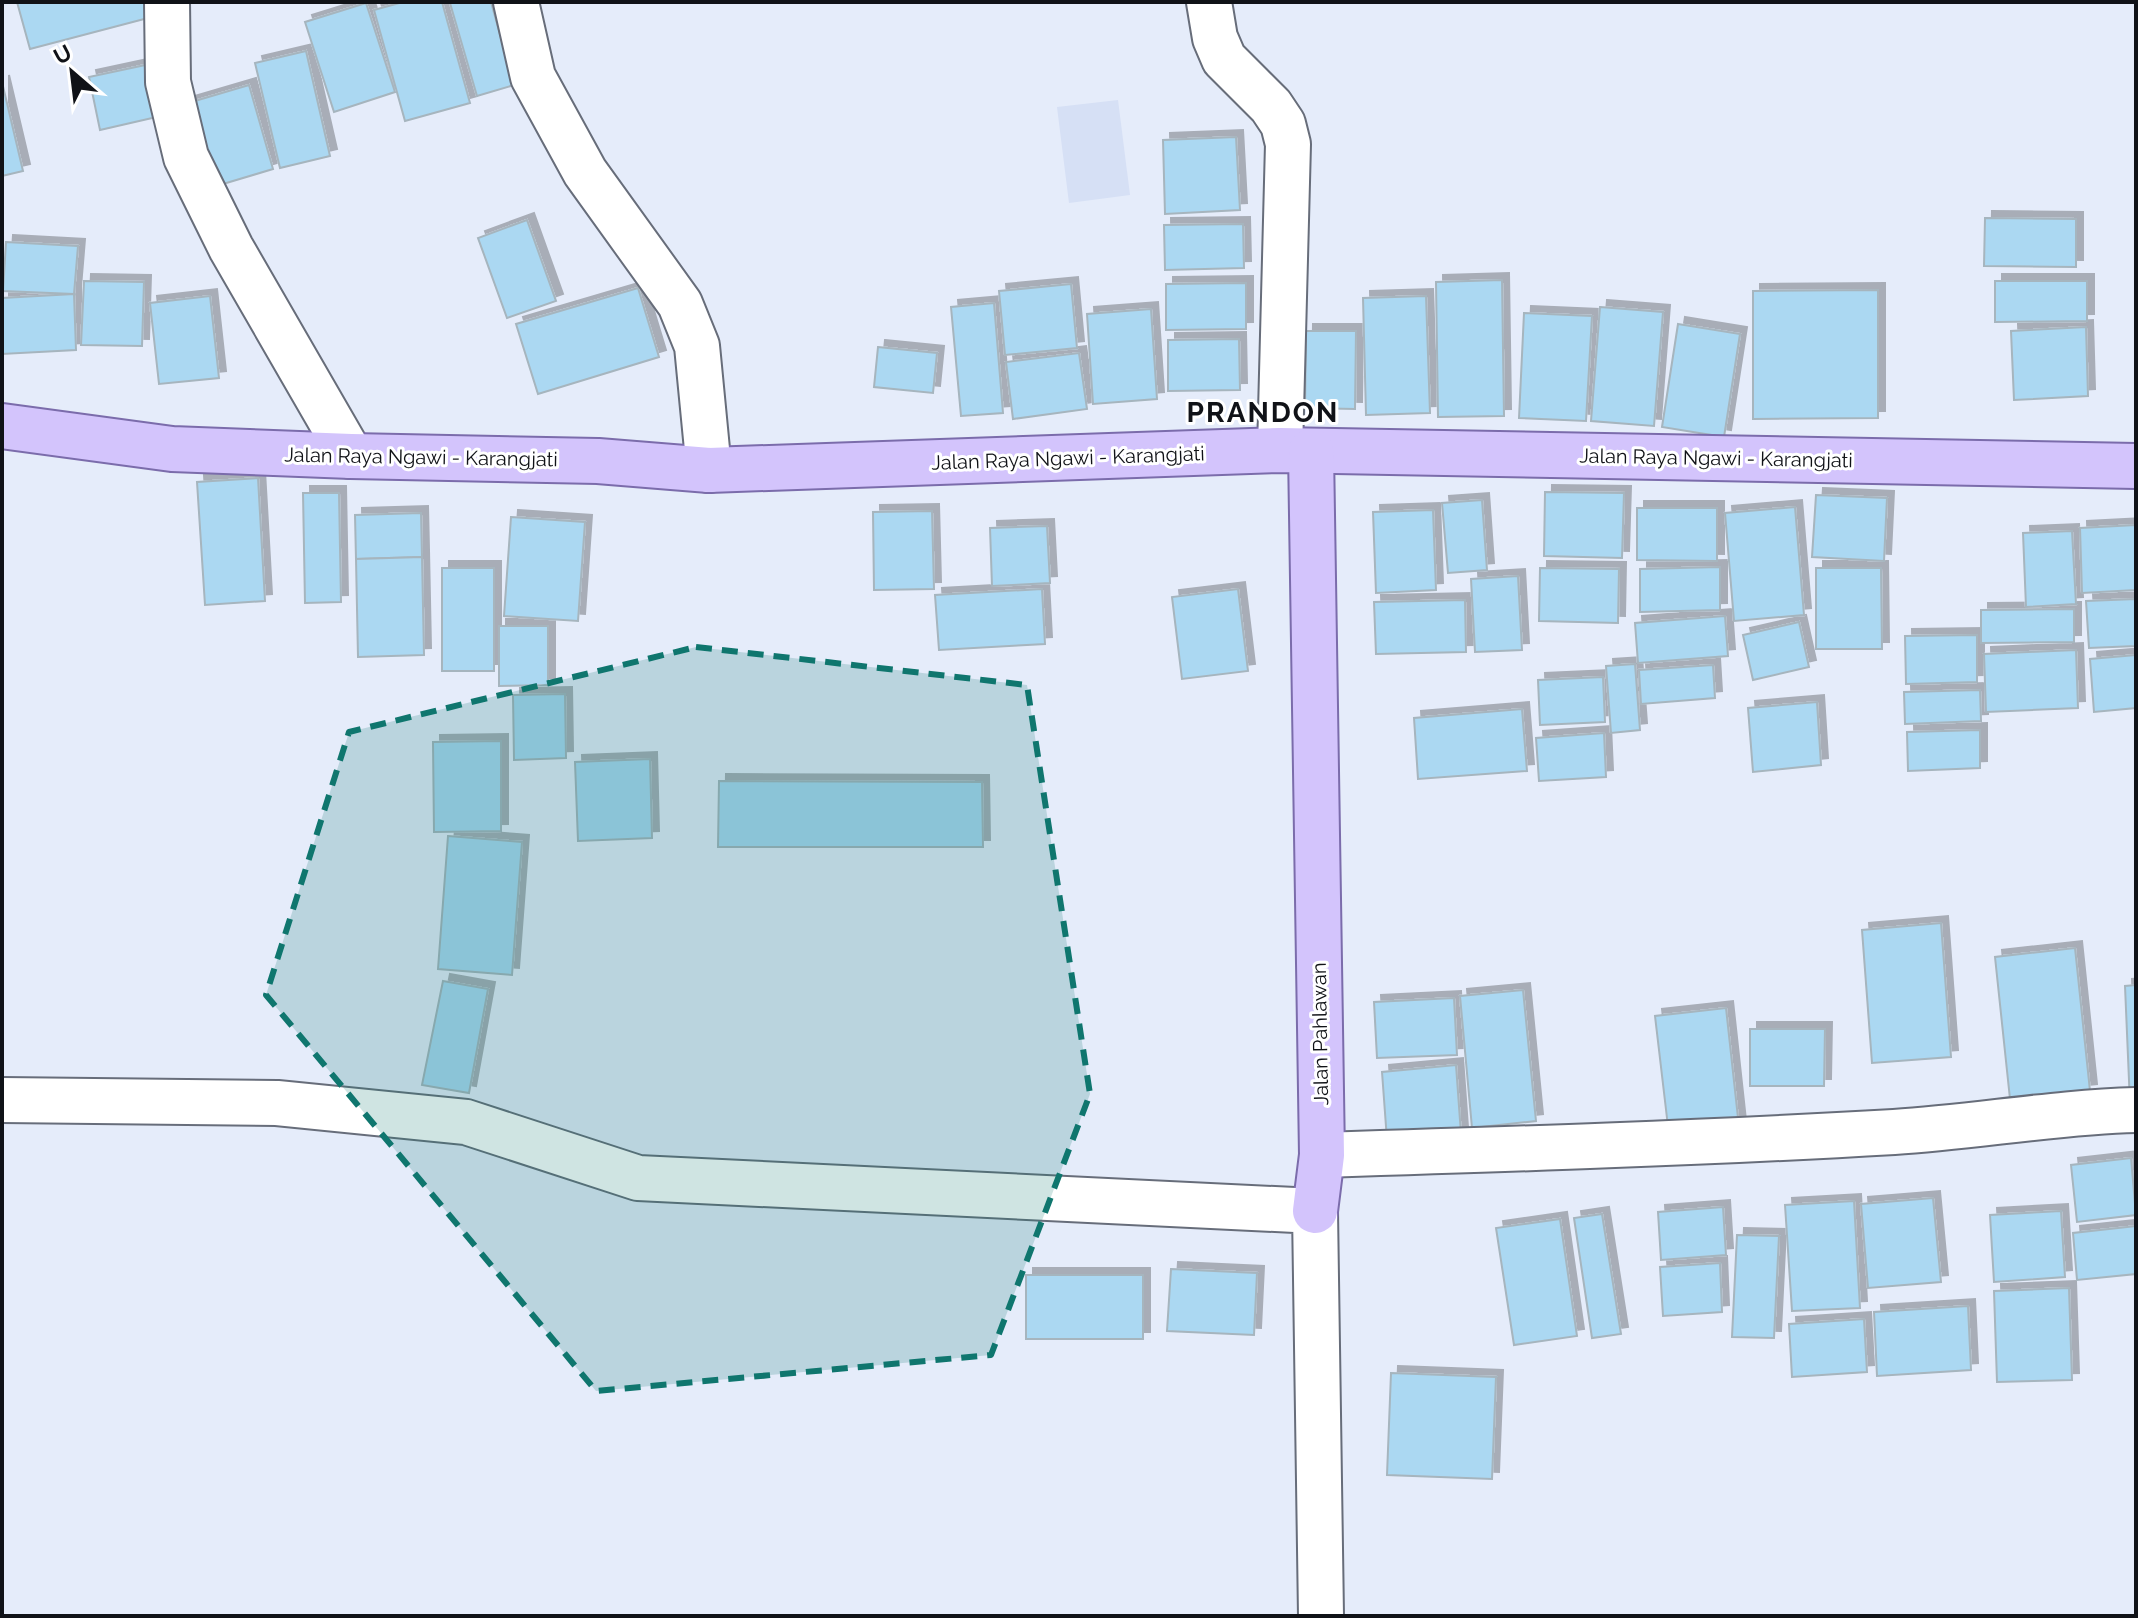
<svg xmlns="http://www.w3.org/2000/svg" width="2138" height="1618" viewBox="0 0 2138 1618" font-family="Raleway,sans-serif">
<style>
.built{fill:#d6e0f5}
.building{fill:#abd8f2;stroke:#a6b5be;stroke-width:2;filter:url(#shadow)}
.lines{fill:none;stroke-linecap:round;stroke-linejoin:round}
.minor-casing{stroke:#676d7a;stroke-width:48}
.major-casing{stroke:#7b6cab;stroke-width:48}
.minor{stroke:#fff;stroke-width:44}
.major{stroke:#d3c4fc;stroke-width:44}
.marked{fill:#0f766e;fill-opacity:0.2;stroke:#0f766e;stroke-width:6;stroke-dasharray:16 10;stroke-linejoin:round}
.labels{text-anchor:middle;dominant-baseline:central;stroke-width:6;stroke-linejoin:round;paint-order:stroke}
.street-label{font-size:20px;fill:#101217;stroke:#fff}
.district-label{font-size:28px;font-weight:bold;letter-spacing:2px;fill:#101217;stroke:#fff}
</style>
<defs>
<filter id="shadow"><feDropShadow dx="7" dy="-7" stdDeviation="0" flood-color="#0004"/></filter>
</defs>
<rect width="100%" height="100%" fill="#e5ecfa"/>
<path class="built" d="M1118,100L1130,195L1069,203L1057,107Z"/>
<g class="building">
<path d="M17,2H144L148,18L30,49Z"/>
<path d="M403,2H442L470,103L405,121L374,10Z"/>
<path d="M491,2L514,85L477,96L450,3Z"/>
<path d="M366,3L395,92L334,112L305,22Z"/>
<path d="M306,51L330,156L280,168L255,63Z"/>
<path d="M150,64L161,116L100,130L89,77Z"/>
<path d="M2,82L23,171L2,176Z"/>
<path d="M249,85L273,169L213,187L188,103Z"/>
<path d="M1236,137L1240,210L1165,214L1163,140Z"/>
<path d="M1985,218L2076,219V267L1984,266Z"/>
<path d="M527,220L556,301L507,318L478,238Z"/>
<path d="M1243,224L1244,268L1165,270L1164,225Z"/>
<path d="M6,242L78,246L74,294L3,291Z"/>
<path d="M1502,280L1504,416L1438,417L1436,282Z"/>
<path d="M84,281L144,282L142,346L81,345Z"/>
<path d="M1995,281H2087V321L1995,322Z"/>
<path d="M1246,283V329L1166,330V284Z"/>
<path d="M1071,284L1077,348L1005,355L999,291Z"/>
<path d="M638,288L659,357L538,394L516,324Z"/>
<path d="M1878,290V418L1753,419V291Z"/>
<path d="M74,294L76,350L2,354V298Z"/>
<path d="M210,296L219,378L159,384L150,303Z"/>
<path d="M1426,296L1430,413L1366,415L1363,298Z"/>
<path d="M994,303L1003,413L961,416L951,307Z"/>
<path d="M1600,307L1663,312L1654,426L1591,421Z"/>
<path d="M1151,309L1157,399L1093,404L1087,314Z"/>
<path d="M1524,313L1592,316L1586,421L1519,418Z"/>
<path d="M1678,324L1740,334L1724,437L1662,427Z"/>
<path d="M2086,327L2088,396L2014,400L2011,331Z"/>
<path d="M1306,331H1356L1355,409L1305,408Z"/>
<path d="M1239,339L1240,390L1168,391V340Z"/>
<path d="M878,347L937,353L933,393L874,387Z"/>
<path d="M1079,353L1087,409L1013,419L1006,362Z"/>
<path d="M258,478L265,601L205,605L197,482Z"/>
<path d="M1545,492L1624,493L1622,558L1544,556Z"/>
<path d="M303,493H339L341,602L305,603Z"/>
<path d="M1816,495L1887,498L1884,561L1812,557Z"/>
<path d="M1482,500L1487,570L1448,573L1442,503Z"/>
<path d="M1795,507L1804,615L1734,621L1725,513Z"/>
<path d="M1637,508H1717V561L1637,560Z"/>
<path d="M1433,510L1436,590L1376,593L1373,512Z"/>
<path d="M932,511L934,589L874,590L873,512Z"/>
<path d="M421,513L422,557L356,559L355,515Z"/>
<path d="M511,517L585,522L578,621L504,616Z"/>
<path d="M2136,525V590L2082,593L2080,528Z"/>
<path d="M1047,526L1050,583L992,586L990,528Z"/>
<path d="M2072,531L2076,604L2026,607L2023,533Z"/>
<path d="M422,557L424,655L358,657L356,559Z"/>
<path d="M1720,567V610L1640,612V569Z"/>
<rect x="442" y="568" width="52" height="103"/>
<path d="M1540,568L1619,569L1618,623L1539,621Z"/>
<path d="M1816,568H1881L1882,649H1816Z"/>
<path d="M1518,576L1522,650L1475,652L1471,579Z"/>
<path d="M1042,589L1045,644L939,650L935,595Z"/>
<path d="M1238,589L1248,671L1182,679L1172,597Z"/>
<path d="M2136,599V646L2089,648L2086,601Z"/>
<path d="M1465,600L1466,652L1376,654L1374,602Z"/>
<path d="M2074,609V642L1981,643V610Z"/>
<path d="M1725,616L1728,656L1638,663L1635,623Z"/>
<path d="M1799,622L1809,667L1753,680L1743,635Z"/>
<path d="M499,626H548V685L499,686Z"/>
<path d="M1977,635V682L1906,684L1905,636Z"/>
<path d="M2076,650L2078,708L1986,712L1984,654Z"/>
<path d="M2136,655V708L2094,712L2090,659Z"/>
<path d="M1635,664L1640,730L1611,733L1606,666Z"/>
<path d="M1713,665L1715,698L1641,704L1639,670Z"/>
<path d="M1603,677L1605,722L1540,725L1538,680Z"/>
<path d="M1980,690L1981,721L1905,724L1904,692Z"/>
<path d="M565,694L566,758L514,760L513,695Z"/>
<path d="M1817,702L1821,765L1753,772L1748,708Z"/>
<path d="M1522,709L1527,771L1418,779L1414,718Z"/>
<path d="M1980,730V768L1908,771L1907,732Z"/>
<path d="M1604,733L1606,777L1539,781L1536,738Z"/>
<path d="M501,741V831L434,832L433,742Z"/>
<path d="M650,759L652,838L578,841L575,762Z"/>
<path d="M719,781L982,782L983,847H718Z"/>
<path d="M448,836L522,842L512,975L438,969Z"/>
<path d="M1941,923L1951,1057L1872,1063L1862,930Z"/>
<path d="M2075,948L2090,1091L2010,1099L1995,957Z"/>
<path d="M443,981L488,989L469,1093L422,1085Z"/>
<path d="M2136,985V1104H2130L2125,986Z"/>
<path d="M1523,990L1536,1121L1472,1128L1460,996Z"/>
<path d="M1454,998L1457,1055L1377,1058L1374,1002Z"/>
<path d="M1726,1008L1739,1127L1669,1135L1655,1016Z"/>
<path d="M1750,1029H1825L1824,1086H1750Z"/>
<path d="M1456,1065L1461,1134L1387,1140L1382,1072Z"/>
<path d="M2131,1158L2136,1215L2077,1222L2071,1165Z"/>
<path d="M1933,1198L1941,1282L1868,1288L1861,1204Z"/>
<path d="M1854,1201L1860,1308L1792,1311L1785,1205Z"/>
<path d="M1723,1207L1726,1255L1661,1260L1658,1212Z"/>
<path d="M2061,1211L2065,1277L1994,1282L1990,1215Z"/>
<path d="M1602,1214L1621,1334L1592,1338L1574,1218Z"/>
<path d="M1560,1219L1577,1336L1514,1345L1496,1228Z"/>
<path d="M2136,1226V1274L2077,1280L2073,1233Z"/>
<path d="M1737,1235L1779,1236L1774,1338L1732,1337Z"/>
<path d="M1720,1263L1722,1312L1663,1316L1660,1267Z"/>
<path d="M1171,1269L1257,1273L1254,1335L1167,1331Z"/>
<rect x="1026" y="1275" width="117" height="64"/>
<path d="M2069,1288L2072,1380L1997,1382L1994,1291Z"/>
<path d="M1968,1306L1971,1370L1877,1376L1874,1312Z"/>
<path d="M1864,1319L1867,1372L1792,1377L1789,1324Z"/>
<path d="M1391,1373L1496,1377L1492,1479L1387,1475Z"/>
</g>
<g class="lines">
<g class="minor-casing">
<g id="minor">
<path d="M167,2L168,82L186,157L231,248L351,456"/>
<path d="M516,2L533,77L585,172L680,304L697,346L709,470"/>
<path d="M1209,2L1215,38L1224,59L1271,106L1283,124L1288,144L1280,450"/>
<path d="M2,1100L277,1103L466,1122L638,1178L1315,1211L1321,1616"/>
<path d="M1322,1155C1513,1149 1703,1143 1894,1132C1975,1127 2055,1112 2136,1110"/>
</g>
</g>
<g class="major-casing">
<g id="major">
<path d="M2,426L172,449L351,456L598,461L709,470L1280,450L2136,466"/>
<path d="M1311,451L1322,1155L1315,1211"/>
</g>
</g>
<use href="#minor" class="minor"/>
<use href="#major" class="major"/>
</g>
<path class="marked" d="M696,647L1027,685L1090,1094L991,1355L596,1391L266,995L349,732Z"/>
<g class="labels">
<g class="street-label">
<text transform="translate(421 457) rotate(1)">Jalan Raya Ngawi - Karangjati</text>
<text transform="translate(1068 458) rotate(-2)">Jalan Raya Ngawi - Karangjati</text>
<text transform="translate(1716 458) rotate(1)">Jalan Raya Ngawi - Karangjati</text>
<text transform="translate(1320 1034) rotate(-91)">Jalan Pahlawan</text>
</g>
<g class="district-label">
<text x="1263" y="412">PRANDON</text>
</g>
</g>
<rect width="2138" height="1618" fill="none" stroke="#101217" stroke-width="8"/>
<g transform="translate(72 72) rotate(332)" stroke="#ffffff" stroke-width="6" paint-order="stroke">
<path d="M0-6L14 30L0 20L-14 30Z" fill="#101217"/>
<text y="-12" font-size="22" font-weight="bold" text-anchor="middle" fill="#101217">U</text>
</g>
</svg>
